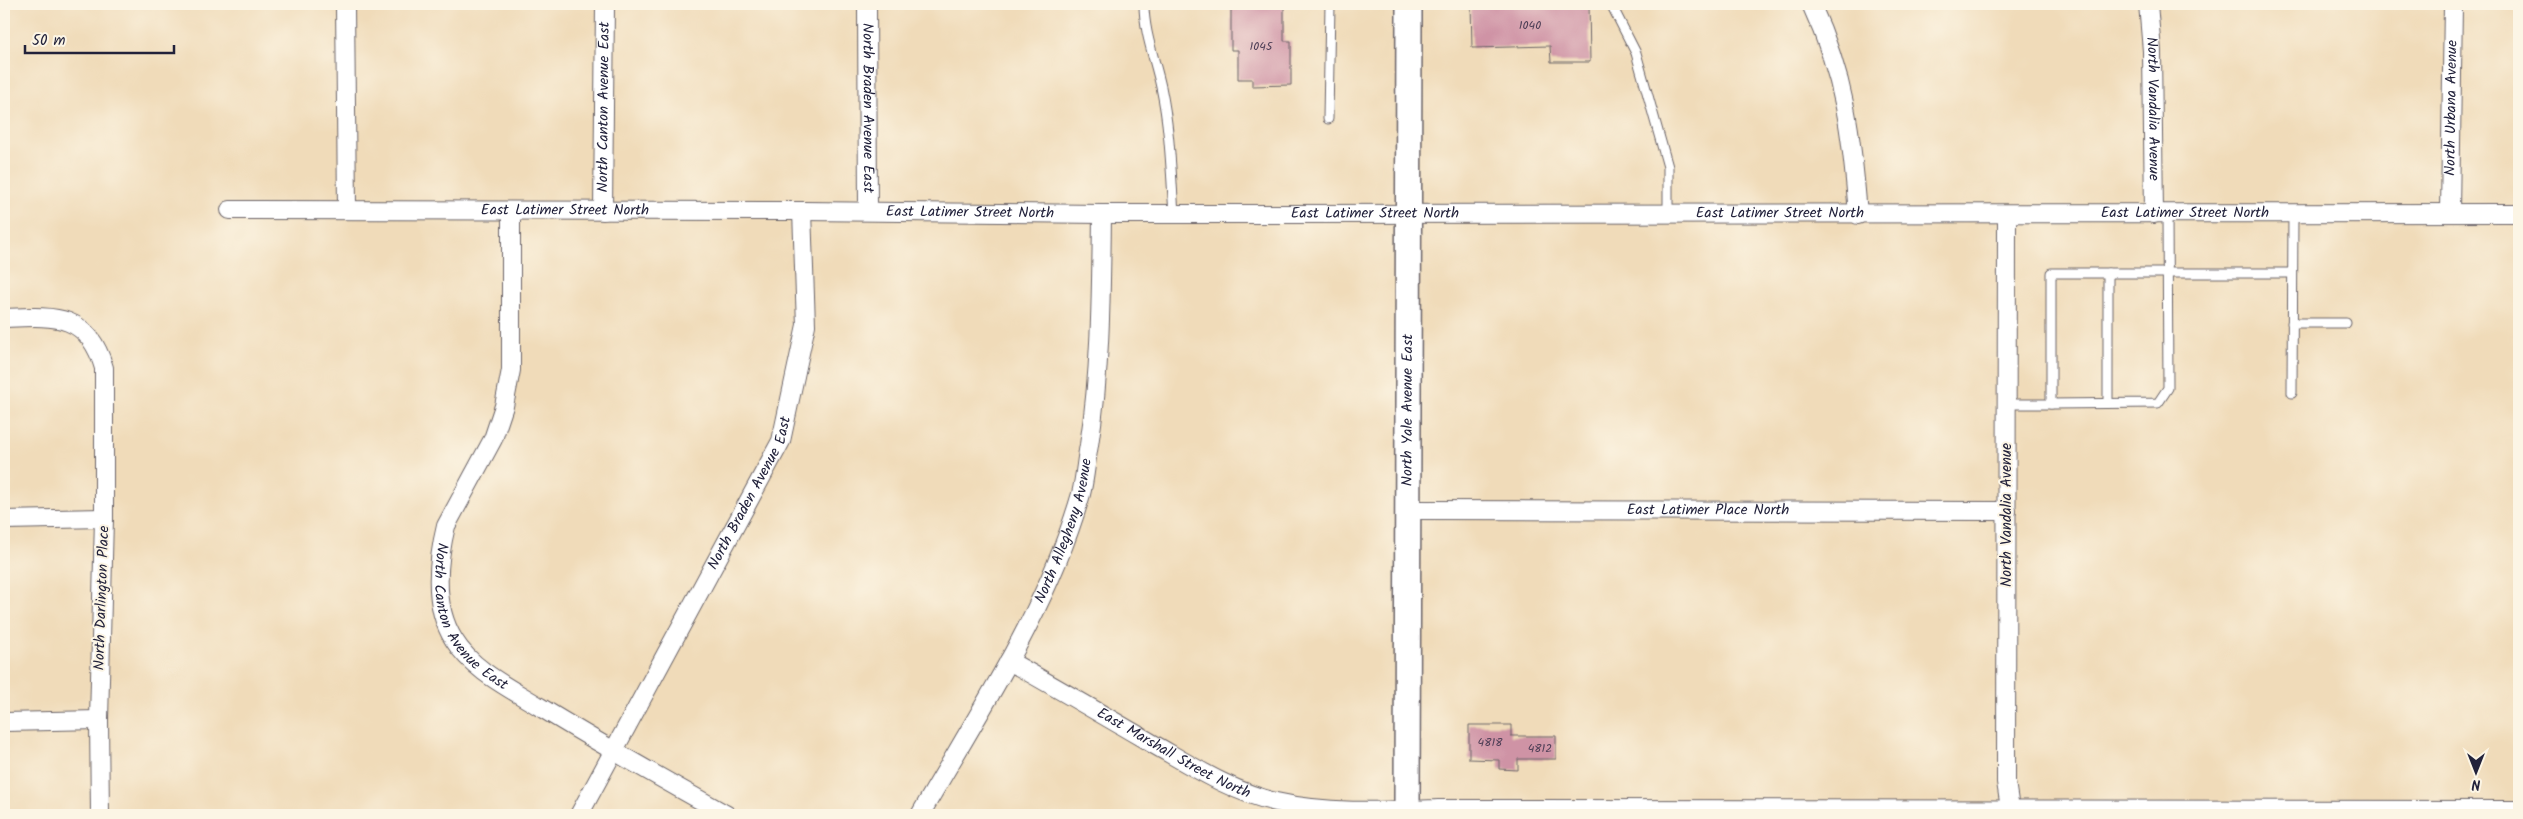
<svg xmlns="http://www.w3.org/2000/svg" width="2523" height="819" viewBox="0 0 2523 819" font-family="Kalam,sans-serif">
<style>
.building{fill:#cf93a5}
.lines{fill:none;stroke-linecap:round;stroke-linejoin:round}
.service-casing{stroke:#6a6367;stroke-width:11}
.minor-casing{stroke:#6a6367;stroke-width:20}
.secondary-casing{stroke:#6a6367;stroke-width:28}
.service{stroke:#fff;stroke-width:9}
.minor{stroke:#fff;stroke-width:18}
.secondary{stroke:#fff;stroke-width:25}
.labels{text-anchor:middle;dominant-baseline:central;stroke-width:4;stroke-linejoin:round;paint-order:stroke}
.number-label{font-size:12px;fill:#4d3e56}
.street-label{font-size:15px;fill:#22223b;stroke:#fcf5e5}
</style>
<rect width="100%" height="100%" fill="#fcf5e5"/>
<filter id="ink" filterUnits="userSpaceOnUse"><feTurbulence type="fractalNoise" baseFrequency=".02" numOctaves="2"/><feDisplacementMap in="SourceGraphic" scale="10" xChannelSelector="R" yChannelSelector="G"/><feConvolveMatrix kernelMatrix="1 2 1 2 8 2 1 2 1" color-interpolation-filters="sRGB"/></filter>
<filter id="wash" filterUnits="userSpaceOnUse"><feTurbulence type="fractalNoise" baseFrequency=".0096" numOctaves="4" result="noise"/><feDisplacementMap in="SourceGraphic" scale="20" xChannelSelector="R" yChannelSelector="G"/><feGaussianBlur stdDeviation="1.12" result="paint"/><feColorMatrix in="noise" values="0 0 0 0 0 0 0 0 0 0 0 0 0 0 0 0 0 1.4 0 .05"/><feComposite in="paint" operator="in"/></filter>
<g filter="url(#wash)">
<rect width="100%" height="100%" fill="#f0dbb9"/>
<g id="blocks">
<g class="building">
<path d="M1231,4H1284V41H1291V85L1252,86V79H1238V50H1231Z"/>
<path d="M1471,4H1589L1590,62H1551L1550,46L1472,48Z"/>
<path d="M1469,725H1511V736H1556V759H1518V770L1499,769V760L1469,759Z"/>
</g>
</g>
</g>
<g filter="url(#ink)">
<use href="#blocks" fill-opacity="0" stroke="#6a6367" stroke-width="1"/>
<g class="lines">
<g class="service-casing">
<g id="service">
<path d="M1144,4C1144,33 1155,59 1161,87C1170,129 1171,172 1174,214"/>
<path d="M1611,4L1636,53L1668,167V214"/>
<path d="M1328,119L1330,4"/>
<path d="M2167,213L2168,388L2158,403L2051,404V273C2132,273 2212,273 2292,273"/>
<path d="M2108,273V403"/>
<path d="M2292,323H2346"/>
<path d="M2292,393L2293,213"/>
<path d="M2007,404H2051"/>
</g>
</g>
<g class="minor-casing">
<g id="minor">
<path d="M345,4L347,209"/>
<path id="s1" d="M867,4L868,211"/>
<path d="M1811,4C1845,77 1852,136 1858,215"/>
<path id="s2" d="M2148,4L2152,51L2154,214"/>
<path id="s3" d="M230,210L802,211L1102,214L2519,213"/>
<path id="s4" d="M511,211V370L504,406L493,439L446,526C437,563 433,607 454,640C473,671 510,688 540,707C602,745 664,780 727,815"/>
<path id="s5" d="M603,211L605,4"/>
<path id="s6" d="M2450,213L2453,4"/>
<path d="M2007,215L2006,782L2011,815"/>
<path d="M4,318C53,316 88,312 104,368V518L99,720L100,815"/>
<path id="s7" d="M1408,510L2007,511"/>
<path d="M4,520L104,518"/>
<path id="s8" d="M1009,661C1057,688 1105,716 1153,744C1192,766 1232,792 1276,802C1328,814 1385,811 1438,809L2519,810"/>
<path d="M4,722L99,720"/>
<path id="s9" d="M579,815L781,441L806,325L802,211"/>
<path id="s10" d="M920,815C979,712 1048,609 1081,494C1085,478 1086,461 1089,445C1101,369 1101,291 1102,214"/>
</g>
</g>
<g class="secondary-casing">
<g id="secondary">
<path id="s11" d="M1407,815L1409,4"/>
</g>
</g>
<use href="#service" class="service"/>
<use href="#minor" class="minor"/>
<use href="#secondary" class="secondary"/>
</g>
</g>
<g class="labels">
<g class="number-label">
<text x="1530" y="25">1040</text>
<text x="1261" y="46">1045</text>
<text x="1490" y="742">4818</text>
<text x="1540" y="748">4812</text>
</g>
<g class="street-label">
<text stroke="none"><textPath href="#s5" startOffset="104">North Canton Avenue East</textPath></text>
<text stroke="none"><textPath href="#s1" startOffset="104">North Braden Avenue East</textPath></text>
<text stroke="none"><textPath href="#s6" startOffset="105">North Urbana Avenue</textPath></text>
<text stroke="none"><textPath href="#s2" startOffset="105">North Vandalia Avenue</textPath></text>
<text stroke="none"><textPath href="#s3" startOffset="335">East Latimer Street North</textPath></text>
<text stroke="none"><textPath href="#s3" startOffset="740">East Latimer Street North</textPath></text>
<text stroke="none"><textPath href="#s3" startOffset="1145">East Latimer Street North</textPath></text>
<text stroke="none"><textPath href="#s3" startOffset="1550">East Latimer Street North</textPath></text>
<text stroke="none"><textPath href="#s3" startOffset="1955">East Latimer Street North</textPath></text>
<text stroke="none"><textPath href="#s11" startOffset="405">North Yale Avenue East</textPath></text>
<text stroke="none"><textPath href="#s9" startOffset="365">North Braden Avenue East</textPath></text>
<text stroke="none"><textPath href="#s7" startOffset="300">East Latimer Place North</textPath></text>
<text transform="translate(2007 515) rotate(-90)">North Vandalia Avenue</text>
<text stroke="none"><textPath href="#s10" startOffset="320">North Allegheny Avenue</textPath></text>
<text transform="translate(102 598) rotate(-88)">North Darlington Place</text>
<text stroke="none"><textPath href="#s4" startOffset="432">North Canton Avenue East</textPath></text>
<text stroke="none"><textPath href="#s8" startOffset="189">East Marshall Street North</textPath></text>
</g>
</g>
<rect width="2523" height="819" fill="none" stroke="#fcf5e5" stroke-width="20"/>
<g transform="translate(2476 772) rotate(180)" stroke="#fcf5e5" stroke-width="4" paint-order="stroke">
<path d="M0-4L9 19L0 12L-9 19Z" fill="#22223b"/>
<text y="-8" font-size="14" font-weight="bold" text-anchor="middle" fill="#22223b">N</text>
</g>
<path d="M25 45v8h149v-8" fill="none" stroke="#22223b" stroke-width="2.5"/>
<text x="32" y="45" font-size="15" fill="#22223b" stroke="#fcf5e5" stroke-width="4" paint-order="stroke">50 m</text>
</svg>
